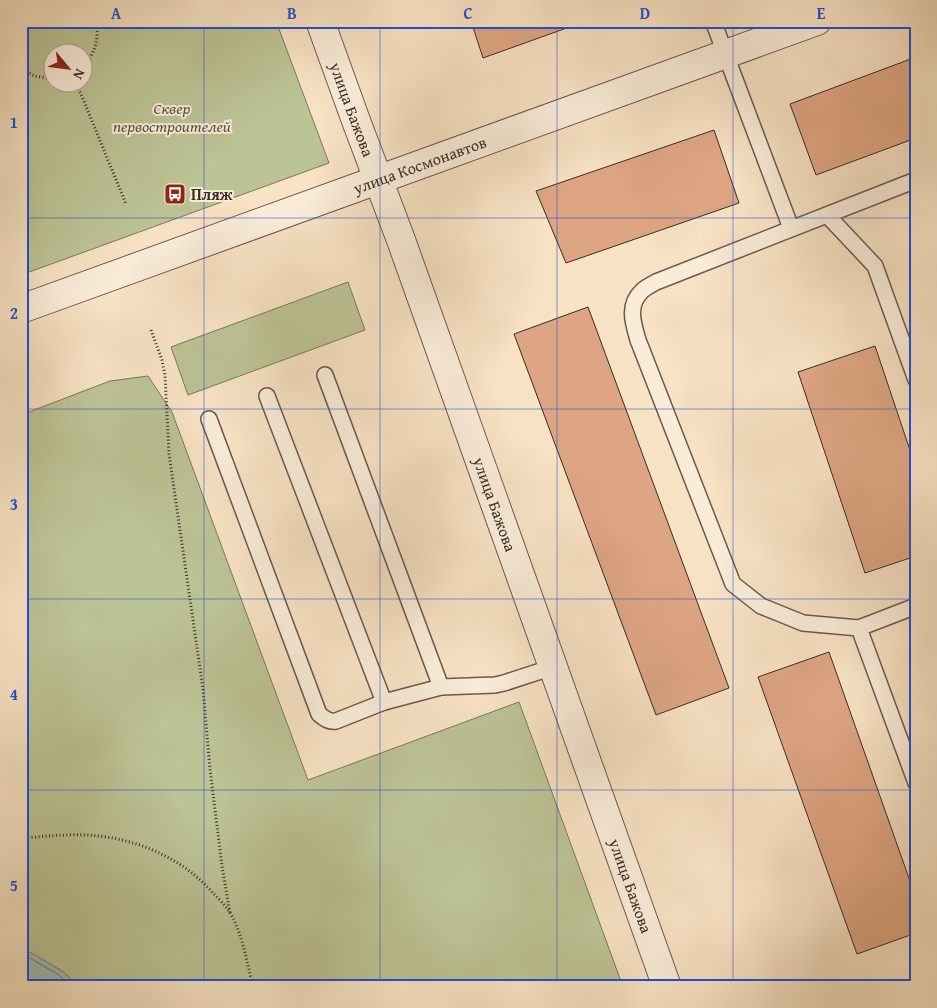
<svg xmlns="http://www.w3.org/2000/svg" width="937" height="1008" viewBox="0 0 937 1008" font-family="'Gentium Book Plus',serif">
<style>
.green{fill:#bcc395;stroke:#7a785e;fill-rule:evenodd}
.water{fill:#9dbeb4;stroke:#75847c}
.lines{fill:none;stroke-linecap:round;stroke-linejoin:round}
.shore{stroke:#6a756e;stroke-width:1}
.building{fill:#dea582;stroke:#382c27}
.service-casing{stroke:#685a4e;stroke-width:18}
.minor-casing{stroke:#685a4e;stroke-width:30}
.tertiary-casing{stroke:#685a4e;stroke-width:30}
.path{stroke:#382c27;stroke-width:3;stroke-dasharray:1 2.5;stroke-linecap:butt}
.service{stroke:#faecd9;stroke-width:15}
.minor{stroke:#faecd9;stroke-width:28}
.tertiary{stroke:#faecd9;stroke-width:28}
.grid{fill:none;stroke:#1d4ed8;stroke-width:1;stroke-opacity:0.55}
.labels{text-anchor:middle;dominant-baseline:central;stroke-width:4;stroke-linejoin:round;paint-order:stroke}
.park-label{font-size:16px;font-style:italic;fill:#595242;stroke:#faecd9}
.street-label{font-size:16px;fill:#382c27;stroke:#faecd9}
.poi-label{font-size:16px;font-weight:bold;fill:#382c27;stroke:#faecd9;text-anchor:start}
.neatline{fill:none;stroke:#1d4ed8;stroke-width:2}
.grid-label{font-size:16px;text-anchor:middle;font-weight:bold;fill:#1d4ed8}
</style>
<rect width="100%" height="100%" fill="#f8e2c4"/>
<filter id="stains"><feTurbulence type="fractalNoise" baseFrequency=".004" numOctaves="4"/><feColorMatrix values="0 0 0 0 .2 0 0 0 0 .09 0 0 0 0 .02 0 0 0 .5 -.17"/></filter>
<radialGradient id="worn" r=".72"><stop offset=".6" stop-color="#630" stop-opacity="0"/><stop offset="1" stop-color="#630" stop-opacity=".3"/></radialGradient>
<g class="green">
<path d="M21,21H276L329,163L21,275ZM52,52H82V82H52Z"/>
<path d="M348,282L365,330L188,395L171,347Z"/>
<path d="M148,376L172,412L308,780L519,702L623,987H80L62,971L21,947V415L110,381Z"/>
</g>
<path class="water" d="M21,947L62,971L80,987H21Z"/>
<g class="lines">
<path class="shore" d="M21,953L59,975L72,987"/>
</g>
<g class="building">
<path d="M471,21H575V25L483,58Z"/>
<path d="M916,57V138L816,175L790,104Z"/>
<path d="M714,130L739,203L566,263L536,191Z"/>
<path d="M588,307L729,688L656,715L514,334Z"/>
<path d="M875,346L916,468V556L865,573L798,372Z"/>
<path d="M829,652L916,898V933L857,954L758,677Z"/>
</g>
<g class="lines">
<g class="service-casing">
<g id="service">
<path d="M713,21L791,228"/>
<path d="M916,180L656,282C651,285 646,287 642,291C627,305 633,323 638,340L733,584L761,606L803,623L859,628L916,783"/>
<path d="M827,215L875,266L916,380"/>
<path d="M325,375L441,687"/>
<path d="M267,396L384,702"/>
<path d="M209,419L319,714C325,719 329,722 336,721L384,702L441,687L495,685L504,683L553,667"/>
<path d="M859,628L916,606"/>
</g>
</g>
<g class="minor-casing">
<g id="minor">
<path id="s1" d="M320,21L355,118L401,240L667,987"/>
</g>
</g>
<g class="tertiary-casing">
<g id="tertiary">
<path id="s2" d="M21,309L817,21"/>
</g>
</g>
<g class="path">
<path d="M82,66C97,53 98,39 97,21"/>
<path d="M21,67L34,76L52,79"/>
<path d="M76,82L126,204"/>
<path d="M151,330L162,360L165,375L169,454L203,689L210,769L222,866L230,913"/>
<path d="M21,838C43,837 64,834 86,835C132,837 180,856 211,891C218,898 226,906 231,914C243,937 247,962 253,987"/>
</g>
<use href="#service" class="service"/>
<use href="#minor" class="minor"/>
<use href="#tertiary" class="tertiary"/>
</g>
<path class="grid" d="M204,21V987M380,21V987M557,21V987M733,21V987M21,218H916M21,409H916M21,599H916M21,790H916"/>
<defs>
<g id="bus-square" transform="scale(1.125)"><rect x="-9" y="-9" width="18" height="18" rx="4" fill="#8f2418" stroke="#faecd9"/><path d="M-5-6H5V4H4V6H2V4H-2V6H-4V4H-5ZM-3.5-4V0h7V-4ZM-3.5 1.2v1.5H-2V1.2ZM2 1.2v1.5H3.5V1.2Z" fill="#fff"/></g>
</defs>
<g fill-rule="evenodd">
<use href="#bus-square" x="175" y="194"/>
</g>
<g class="labels">
<g class="park-label">
<text x="172" y="108">Сквер<tspan x="172" dy="18">первостроителей</tspan></text>
</g>
<g class="street-label">
<text stroke="none"><textPath href="#s1" startOffset="94">улица Бажова</textPath></text>
<text stroke="none"><textPath href="#s2" startOffset="424">улица Космонавтов</textPath></text>
<text stroke="none"><textPath href="#s1" startOffset="514">улица Бажова</textPath></text>
<text stroke="none"><textPath href="#s1" startOffset="919">улица Бажова</textPath></text>
</g>
<g class="poi-label">
<text x="191" y="194">Пляж</text>
</g>
</g>
<rect width="937" height="1008" fill="none" stroke="#f8e2c4" stroke-width="55"/>
<g transform="translate(68 68) rotate(119)"><circle r="24" fill="#faecd9" stroke="#ac9f92"/>
<path d="M0-4L9 19L0 12L-9 19Z" fill="#8f2418"/>
<text y="-8" font-size="14" font-weight="bold" text-anchor="middle" fill="#382c27">N</text>
</g>
<rect x="28" y="28" width="882" height="952" class="neatline"/>
<g class="grid-label">
<text x="116" y="19">A</text>
<text x="292" y="19">B</text>
<text x="468" y="19">C</text>
<text x="645" y="19">D</text>
<text x="821" y="19">E</text>
<text x="14" y="128">1</text>
<text x="14" y="319">2</text>
<text x="14" y="510">3</text>
<text x="14" y="700">4</text>
<text x="14" y="891">5</text>
</g>
<rect width="100%" height="100%" filter="url(#stains)"/>
<rect width="100%" height="100%" fill="url(#worn)"/>
</svg>
